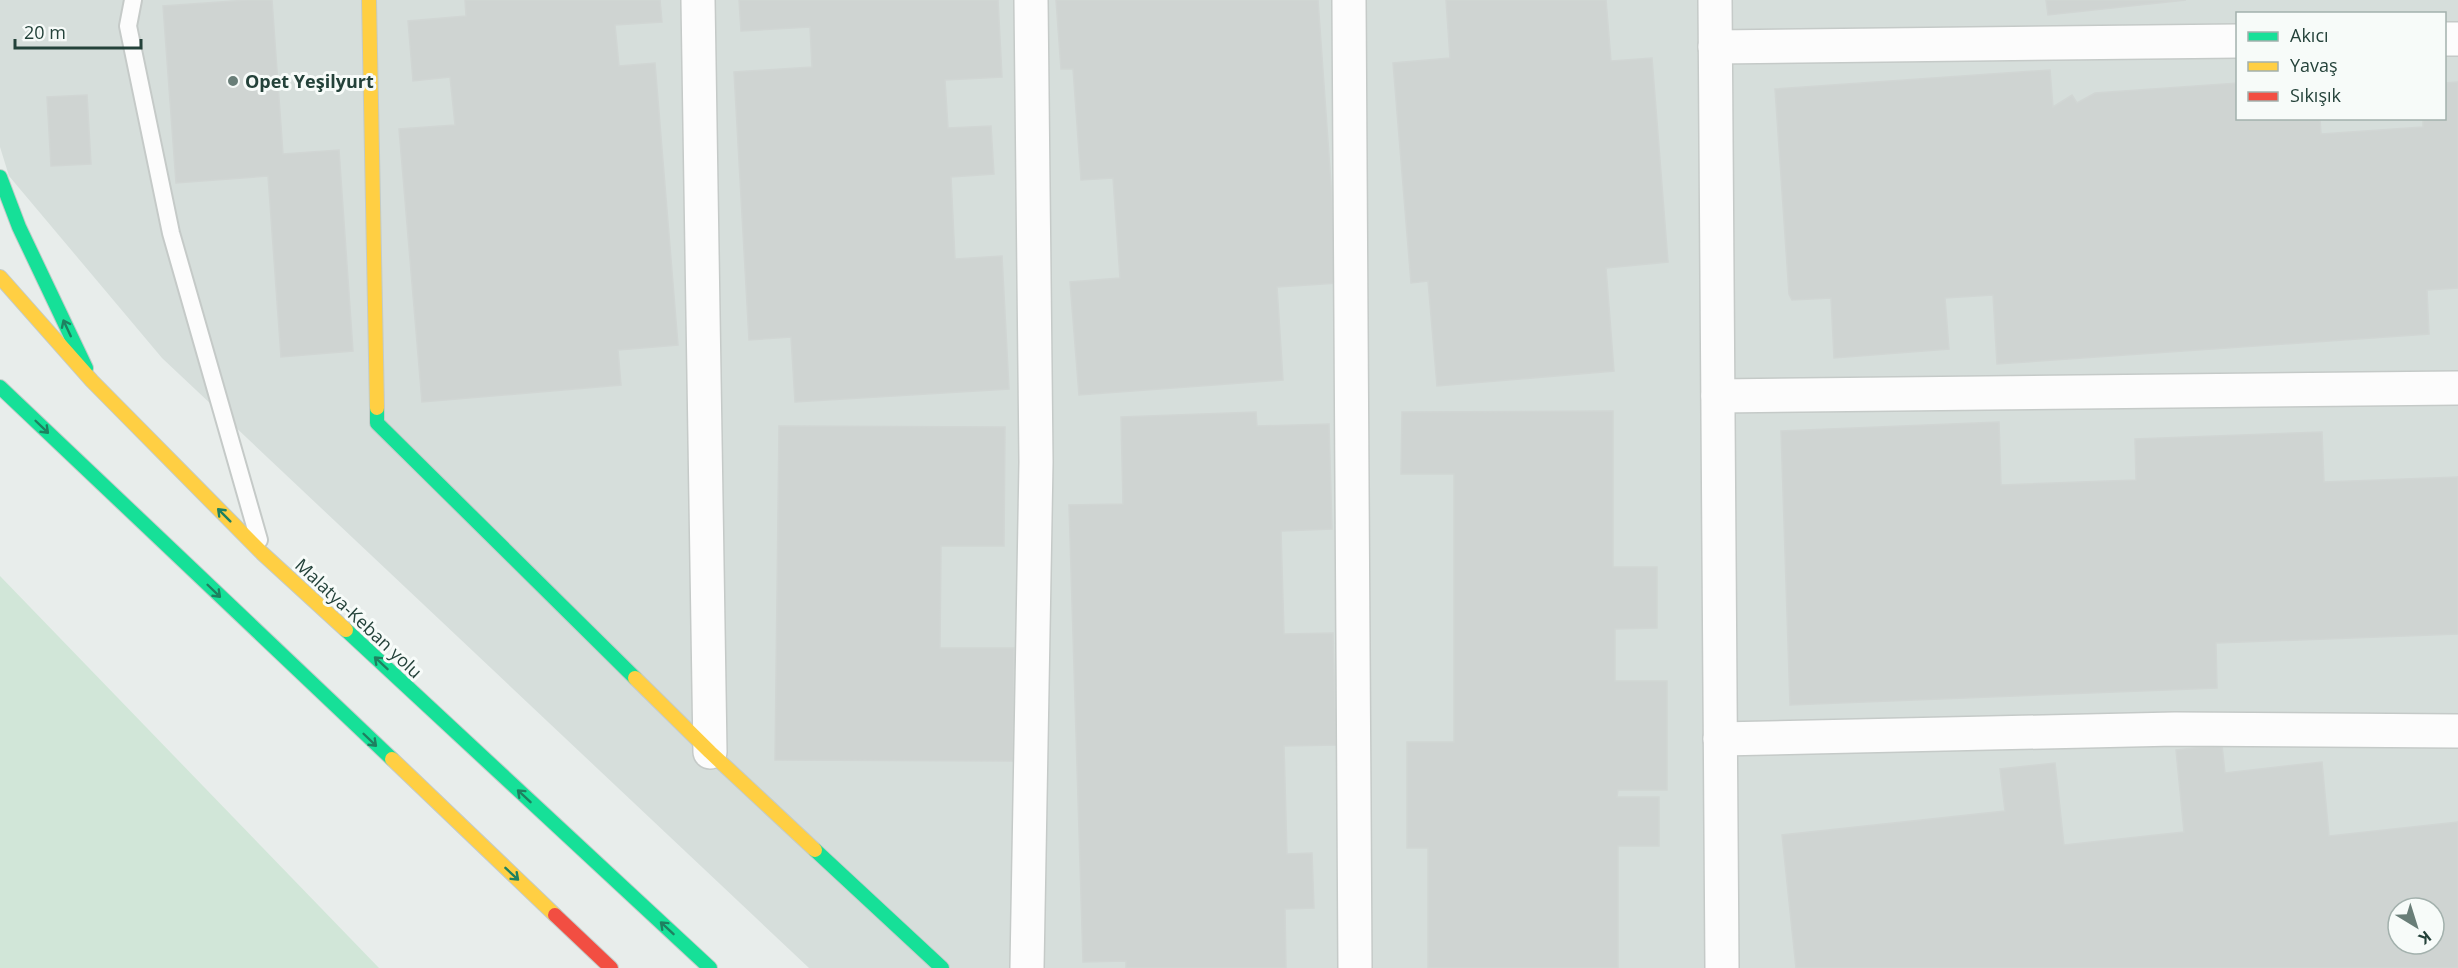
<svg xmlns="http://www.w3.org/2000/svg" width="2458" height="968" viewBox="0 0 2458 968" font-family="'Open Sans',sans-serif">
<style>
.built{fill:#d6dedb;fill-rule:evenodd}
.green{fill:#d1e6d8}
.building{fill:#cfd4d2;stroke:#d1d6d4;stroke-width:1.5;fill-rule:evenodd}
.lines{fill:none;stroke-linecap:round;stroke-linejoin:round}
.lane-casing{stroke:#c5cac8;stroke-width:20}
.street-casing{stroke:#c5cac8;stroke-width:36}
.fast-casing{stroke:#c3cbc8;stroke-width:16}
.slow-casing{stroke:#c3cbc8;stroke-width:16}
.jam-casing{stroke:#c3cbc8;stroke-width:16}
.lane{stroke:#fcfcfc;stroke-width:16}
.street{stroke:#fcfcfc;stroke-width:33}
.fast{stroke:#16e098;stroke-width:14}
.slow{stroke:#ffcf43;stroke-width:14}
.jam{stroke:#f24e42;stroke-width:14}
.oneway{stroke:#1e8160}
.poi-dot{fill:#697e78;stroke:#f7fbf9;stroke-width:2}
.labels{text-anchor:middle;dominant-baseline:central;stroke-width:6;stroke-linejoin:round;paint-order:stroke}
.poi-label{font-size:18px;font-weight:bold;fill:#24423a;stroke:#f7fbf9;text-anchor:start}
.street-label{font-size:18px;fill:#24423a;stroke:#f7fbf9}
</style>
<rect width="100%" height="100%" fill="#e8edeb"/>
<path class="built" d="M0,0H2458V968H809L162,358L9,176L0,147ZM2238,14H2444V118H2238ZM2398,908H2434V944H2398Z"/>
<path class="green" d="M0,576L379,968H0Z"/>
<g class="building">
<path d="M248,0H272L283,154L339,150L353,351L281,357L268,176L176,183L163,6Z"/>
<path d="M465,0H660L662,22L615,25L619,66L655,63L678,345L618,350L621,385L422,402L399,129L455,125L450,77L413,81L408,21L466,16Z"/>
<path d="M739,0H998L1002,77L945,80L948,128L991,126L994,174L951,177L955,259L1002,256L1009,389L795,402L791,337L749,340L734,72L812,67L810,27L741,31Z"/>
<path d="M1056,0H1318L1338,283L1277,287L1283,380L1079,395L1070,282L1120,278L1113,178L1081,180L1073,69H1061Z"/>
<path d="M1446,0H1606L1611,61L1652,58L1668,262L1606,268L1614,371L1437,386L1428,281L1411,283L1393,63L1450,58Z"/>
<path d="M2046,0H2186L2048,15Z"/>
<path d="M2050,70L2053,107L2072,95L2077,103L2095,93L2238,83V118H2320L2321,134L2423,127V118H2444V83L2458,82V288L2427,290L2429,334L1997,364L1993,295L1945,298L1949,349L1834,358L1831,298L1792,300L1789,294L1775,89Z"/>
<path d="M87,95L91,164L51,166L47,97Z"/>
<path d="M1613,411V567H1657V628L1615,629V681H1667V790H1618L1617,797H1659V846H1618V968H1428V848H1407V742H1454V474H1401L1402,412Z"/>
<path d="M1256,412L1257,426L1329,424L1332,529L1281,531L1284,634L1333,633L1336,745L1284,746L1287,854L1312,853L1314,908L1285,909L1286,968H1126V961L1083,962L1069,505L1123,504L1121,417Z"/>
<path d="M1999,422L2001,485L2136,480L2135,439L2322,432L2324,482L2458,477V634L2216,643L2217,688L1790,705L1781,431Z"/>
<path d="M779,426L1005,427L1004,546H941L940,648H1014L1013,761L775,760Z"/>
<path d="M2222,745L2225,773L2322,762L2329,836L2458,822V968H1796L1782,835L2005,811L2000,769L2055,763L2064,845L2184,832L2176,750ZM2398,908H2434V944H2398Z"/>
</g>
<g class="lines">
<g class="lane-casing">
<path id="lane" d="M133,0L128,26L171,233L259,540"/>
</g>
<g class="street-casing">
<g id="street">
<path d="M698,0L710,752"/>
<path d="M1349,0L1355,968"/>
<path d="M1715,0L1722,968"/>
<path d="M2444,39H2458"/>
<path d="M1715,47L2238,41"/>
<path d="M1718,396L2458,388"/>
<path d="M1720,739L2175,729L2458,731"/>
<path d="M1027,968L1036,462L1031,0"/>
</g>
</g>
<g class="fast-casing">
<g id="fast">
<path d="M0,177L19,227L86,368"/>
<path d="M0,387L392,759"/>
<path d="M377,408V423L635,678"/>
<path d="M346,630L710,968"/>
<path d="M815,850L942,968"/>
</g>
</g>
<g class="slow-casing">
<g id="slow">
<path d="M369,0L377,408"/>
<path d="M0,277L92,381L262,553L346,630"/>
<path d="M635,678L710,752L815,850"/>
<path d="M392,759L555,915"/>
</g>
</g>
<g class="jam-casing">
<path id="jam" d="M555,915L611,968"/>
</g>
<use href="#lane" class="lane"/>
<use href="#street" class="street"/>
<use href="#fast" class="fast"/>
<use href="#slow" class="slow"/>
<use href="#jam" class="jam"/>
</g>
<defs><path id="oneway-shaft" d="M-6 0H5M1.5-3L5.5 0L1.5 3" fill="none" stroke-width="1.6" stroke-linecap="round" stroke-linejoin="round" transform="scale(1.5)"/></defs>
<g class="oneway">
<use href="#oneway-shaft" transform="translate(67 328) rotate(-115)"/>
<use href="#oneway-shaft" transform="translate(42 427) rotate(44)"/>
<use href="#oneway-shaft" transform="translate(224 515) rotate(-135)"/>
<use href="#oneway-shaft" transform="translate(214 591) rotate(44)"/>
<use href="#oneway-shaft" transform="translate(381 663) rotate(-137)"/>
<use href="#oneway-shaft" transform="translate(370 740) rotate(44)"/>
<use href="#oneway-shaft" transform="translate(524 796) rotate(-137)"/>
<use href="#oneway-shaft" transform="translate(512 874) rotate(43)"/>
<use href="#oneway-shaft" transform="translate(667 928) rotate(-137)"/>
</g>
<circle class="poi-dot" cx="233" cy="81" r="6"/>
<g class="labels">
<g class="poi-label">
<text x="245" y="81">Opet Yeşilyurt</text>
</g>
<g class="street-label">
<text transform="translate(359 618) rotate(43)">Malatya-Keban yolu</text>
</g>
</g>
<rect x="2236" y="12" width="210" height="108" fill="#f7fbf9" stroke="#a3b1ad" stroke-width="1.5"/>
<rect x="2248" y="32" width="30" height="9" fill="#16e098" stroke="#a3b1ad" stroke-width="1.5"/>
<text x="2290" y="42" font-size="18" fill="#24423a">Akıcı</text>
<rect x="2248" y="62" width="30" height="9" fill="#ffcf43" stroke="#a3b1ad" stroke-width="1.5"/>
<text x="2290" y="72" font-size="18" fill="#24423a">Yavaş</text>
<rect x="2248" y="92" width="30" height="9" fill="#f24e42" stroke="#a3b1ad" stroke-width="1.5"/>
<text x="2290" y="102" font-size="18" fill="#24423a">Sıkışık</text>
<g transform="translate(2416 926) rotate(142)"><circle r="28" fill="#f7fbf9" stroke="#a3b1ad" stroke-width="1.5"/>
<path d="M0-4.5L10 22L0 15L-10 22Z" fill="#697e78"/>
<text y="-9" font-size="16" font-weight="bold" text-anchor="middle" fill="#24423a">K</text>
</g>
<path d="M15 39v9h126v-9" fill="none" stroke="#24423a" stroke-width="3"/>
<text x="24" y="39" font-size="18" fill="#24423a" stroke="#f7fbf9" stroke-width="4.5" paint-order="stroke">20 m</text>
</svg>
